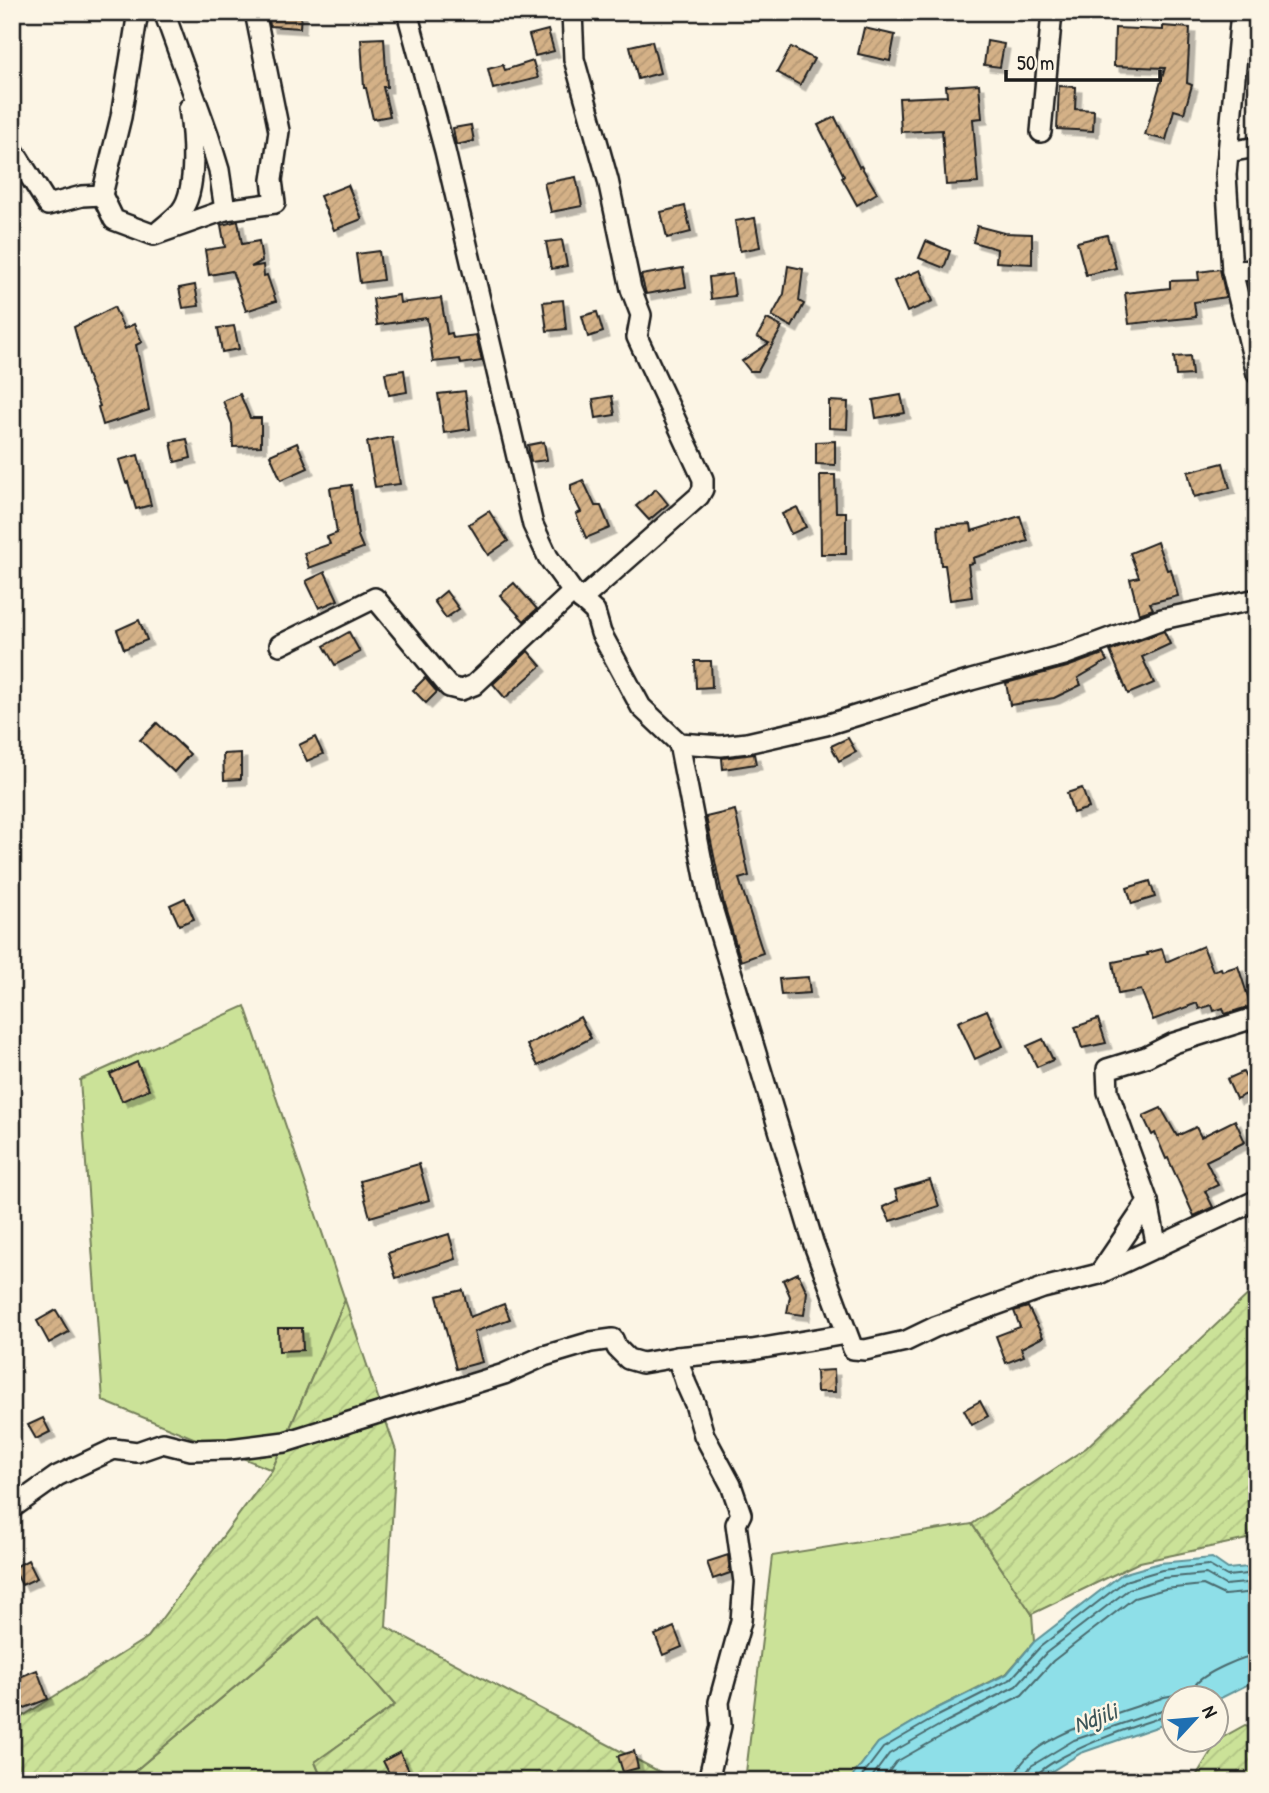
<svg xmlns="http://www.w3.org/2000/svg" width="1269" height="1793" viewBox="0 0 1269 1793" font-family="'Patrick Hand',sans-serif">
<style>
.green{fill:#cbe298;stroke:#747f5a;stroke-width:2}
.garden{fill:url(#garden-furrows);stroke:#747f5a;stroke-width:2}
.water{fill:#8edfe8;stroke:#609196;stroke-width:2}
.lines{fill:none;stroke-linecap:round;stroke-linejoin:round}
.shore{stroke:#4a6a6e;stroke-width:2}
.building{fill:url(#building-hatch);stroke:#1c1c1c;stroke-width:2;filter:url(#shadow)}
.street-casing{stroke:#1c1c1c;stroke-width:24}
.street{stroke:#fcf5e5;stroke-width:19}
.labels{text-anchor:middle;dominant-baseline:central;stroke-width:5;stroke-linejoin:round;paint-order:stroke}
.water-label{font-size:24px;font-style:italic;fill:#3e5659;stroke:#fcf5e5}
</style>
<defs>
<pattern id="garden-furrows" width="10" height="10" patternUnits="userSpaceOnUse" patternTransform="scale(1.75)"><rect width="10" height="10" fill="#cbe298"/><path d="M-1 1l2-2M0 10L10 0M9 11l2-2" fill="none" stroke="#aec182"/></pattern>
<pattern id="building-hatch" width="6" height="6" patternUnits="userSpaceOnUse" patternTransform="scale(1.75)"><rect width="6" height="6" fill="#d4b187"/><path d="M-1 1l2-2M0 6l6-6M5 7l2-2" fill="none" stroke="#b59874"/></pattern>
<filter id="shadow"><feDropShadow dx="5.5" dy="5.5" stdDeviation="0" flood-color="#0004"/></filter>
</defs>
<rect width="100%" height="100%" fill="#fcf5e5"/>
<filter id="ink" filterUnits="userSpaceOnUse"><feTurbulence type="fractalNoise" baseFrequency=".0143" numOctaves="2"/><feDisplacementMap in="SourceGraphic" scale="14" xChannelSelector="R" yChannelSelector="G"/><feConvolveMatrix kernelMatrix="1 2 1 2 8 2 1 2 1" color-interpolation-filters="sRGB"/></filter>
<g filter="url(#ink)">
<g class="green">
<path d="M245,1006L345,1300L272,1470L103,1401L80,1080Z"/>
<path d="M972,1524L1032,1614L1034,1642L1007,1673L934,1710L878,1743L849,1781H745L772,1556Z"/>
<path d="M318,1617L395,1705L315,1762L323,1781H123Z"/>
</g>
<g class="garden">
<path d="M1257,1286V1537L1140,1562L1032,1614L972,1524L1086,1448Z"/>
<path d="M345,1300L396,1451L386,1627L677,1781H323L315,1762L395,1705L318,1617L123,1781H12V1723L148,1637L272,1470Z"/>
<path d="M1245,1725L1257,1728V1781H1193L1218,1740Z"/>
</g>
<path class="water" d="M1212,1558L1228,1569L1257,1566V1680L1217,1700L1174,1699V1721L1081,1753L1036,1781H849L878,1743L934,1710L1007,1674L1034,1642L1122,1574L1160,1563Z"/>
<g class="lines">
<g class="shore">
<path d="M1189,1699C1191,1694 1193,1688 1196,1684C1205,1673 1243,1656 1257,1655"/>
<path d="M858,1781L883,1748L938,1716L1011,1679L1040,1647L1125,1581L1162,1570L1208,1565L1227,1576L1257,1573"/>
<path d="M869,1781L889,1754L942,1724L1016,1686L1046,1653L1129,1589L1163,1578L1206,1574L1225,1585L1257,1582"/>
<path d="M882,1781L896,1762L947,1733L1022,1695L1053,1661L1134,1598L1165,1589L1203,1585L1224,1595L1257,1592"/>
<path d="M1015,1781C1016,1737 1129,1711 1164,1697L1175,1695L1186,1699"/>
<path d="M1025,1781L1026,1773L1031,1766L1074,1740L1174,1706"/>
<path d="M1034,1781C1036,1760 1152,1717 1174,1715"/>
</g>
</g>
<g class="building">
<path d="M268,12H301L300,28L270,26Z"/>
<path d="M1163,26L1190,28L1187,83L1192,85L1184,113L1174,110L1166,140L1145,135L1165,68L1114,66L1115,28L1163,30Z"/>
<path d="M864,28L895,35L890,61L858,54Z"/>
<path d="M548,30L554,51L535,56L529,35Z"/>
<path d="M384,38L387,87H383L390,116L373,119L366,88H364L361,39Z"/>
<path d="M652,41L660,73L638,79L630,46Z"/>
<path d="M987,41L1004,44L1000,67L984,65Z"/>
<path d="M791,47L814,59L800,85L777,72Z"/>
<path d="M533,61L538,78L493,89L488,69L503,65L505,70Z"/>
<path d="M979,84L982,118L973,119L978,183L946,185L942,130L901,132L899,98L947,96L946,86Z"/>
<path d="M1059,86L1076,87L1075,109L1094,110L1093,131L1057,129Z"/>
<path d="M835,117L859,167L861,166L877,193L857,205L842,178L844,176L818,125Z"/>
<path d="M471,125L474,141L456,145L453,128Z"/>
<path d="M576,177L582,206L551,212L544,183Z"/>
<path d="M348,185L362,219L334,230L320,196Z"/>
<path d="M685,206L691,232L667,238L661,212Z"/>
<path d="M755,218L760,247L740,251L735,221Z"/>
<path d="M238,221L242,244L259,241L262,261L251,267L263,265L264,276L267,275L276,301L246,311L232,271L209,275L205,250L225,247L221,225Z"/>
<path d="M977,226L1004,233L1032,234V264L996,262L997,249L973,242Z"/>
<path d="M1107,235L1116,268L1086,275L1077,242Z"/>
<path d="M562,240L567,266L551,269L546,242Z"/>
<path d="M926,241L950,251L944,268L919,258Z"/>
<path d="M379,251L383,280L360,283L356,254Z"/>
<path d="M788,266L803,269L799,301L804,304L792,327L772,316L784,294Z"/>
<path d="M683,268L686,287L646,294L641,275Z"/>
<path d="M1220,269L1226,297L1194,302L1196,317L1129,324L1125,293L1170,288V281L1199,280L1198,272Z"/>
<path d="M920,270L933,301L907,312L894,281Z"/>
<path d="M732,274L735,296L711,299L709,277Z"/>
<path d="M195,285L199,306L183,308L179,288Z"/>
<path d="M399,295L400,303L441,298L447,334L452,333L453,338L476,335L482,361L461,364L460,359L433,362L427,318L377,325L373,299Z"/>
<path d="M563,300L566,329L547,331L543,302Z"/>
<path d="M114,307L124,329L134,324L142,342L136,345L149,410L103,425L98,407L100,406L87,375L74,327Z"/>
<path d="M597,312L603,332L588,337L582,316Z"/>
<path d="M767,319L782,327L758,371H750L742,361L769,343L757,337Z"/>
<path d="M234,326L239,349L222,352L218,328Z"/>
<path d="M1190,356L1192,375L1176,376L1174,357Z"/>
<path d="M404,370L407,392L389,395L385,373Z"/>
<path d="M465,391L470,429L444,433L438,394Z"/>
<path d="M240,394L250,418H261V446L233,447L232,424L223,401Z"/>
<path d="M901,395L905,413L876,418L873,400Z"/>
<path d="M612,396L615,415L596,418L593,399Z"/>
<path d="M829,401L848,402L847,429L829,428Z"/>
<path d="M392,437L400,484L375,487L367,442Z"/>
<path d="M187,439L191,458L175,462L171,442Z"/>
<path d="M835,441V465L816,464V442Z"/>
<path d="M544,442L547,460L531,462L528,445Z"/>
<path d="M297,443L308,468L281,480L270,455Z"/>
<path d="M138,455L151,505L136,509L128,482L126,483L119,460Z"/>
<path d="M1223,463L1230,488L1194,497L1188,472Z"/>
<path d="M820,475H835L836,512H846V554H821Z"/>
<path d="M583,480L595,506H601L610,528L586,538L576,514L581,512L571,492V485Z"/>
<path d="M351,485L358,536L363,548L309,568L304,553L330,544L327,537L337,533L330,488Z"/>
<path d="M656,489L668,504L649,520L636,506Z"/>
<path d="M797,507L806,527L791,534L782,514Z"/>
<path d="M489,511L508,541L488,555L469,524Z"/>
<path d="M1020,516L1028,541L973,558L974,563L968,564L972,597L950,600L945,565H941L938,526L971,524L972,531Z"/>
<path d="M1157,542L1167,570L1171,569L1178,596L1150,603L1153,609L1139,614L1130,579L1139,577L1130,553Z"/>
<path d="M325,572L338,600L319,608L306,581Z"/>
<path d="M514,583L537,609L524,621L500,595Z"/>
<path d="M446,591L459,609L446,618L434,601Z"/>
<path d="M139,620L147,640L124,649L117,630Z"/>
<path d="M1164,631L1170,644L1142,657L1154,683L1128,694L1110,651Z"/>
<path d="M349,632L360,652L335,665L324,646Z"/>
<path d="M528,651L541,666L505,698L493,684Z"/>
<path d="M1103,654L1107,661L1078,678L1081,685L1054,698L1010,705L1006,683L1067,667Z"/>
<path d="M695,661H711L712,687L696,688Z"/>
<path d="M425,678L437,692L426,703L413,690Z"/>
<path d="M157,723L190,754L174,772L140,740Z"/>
<path d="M315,737L323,754L307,761L299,745Z"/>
<path d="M848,738L856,752L839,761L831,746Z"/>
<path d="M241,753V779L224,780L223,754Z"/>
<path d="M754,754L756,764L723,769L722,758Z"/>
<path d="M1082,788L1089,808L1073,813L1067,793Z"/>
<path d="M735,810L749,876L739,879L763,953L741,961L724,905L706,817Z"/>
<path d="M1150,881L1155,897L1132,904L1127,888Z"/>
<path d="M185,898L194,919L179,925L170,905Z"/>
<path d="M1203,946L1213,971L1221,968L1222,971L1238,966L1251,1006L1225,1014L1223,1008L1214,1011L1212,1005L1199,1009L1197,1003L1153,1020L1141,990L1118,994L1113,962L1148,955L1147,953L1162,949L1166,962Z"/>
<path d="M808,977L810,993L781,995L779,979Z"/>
<path d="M987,1010L1003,1046L975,1059L958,1022Z"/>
<path d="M580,1017L591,1038L538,1066L527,1045Z"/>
<path d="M1098,1019L1106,1043L1082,1048L1075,1027Z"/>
<path d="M1043,1039L1053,1060L1037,1067L1027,1046Z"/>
<path d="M137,1062L149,1089L122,1101L110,1074Z"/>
<path d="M1243,1072L1253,1091L1236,1099L1227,1079Z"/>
<path d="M1161,1108L1177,1136L1196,1127L1201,1137L1235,1120L1245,1142L1206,1161L1218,1185L1205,1191L1213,1207L1194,1216L1168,1158L1166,1159L1155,1133L1152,1135L1143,1116Z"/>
<path d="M419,1164L429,1200L370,1217L360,1181Z"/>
<path d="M930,1180L939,1206L890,1221L883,1207L898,1200L895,1190Z"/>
<path d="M449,1234L456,1259L396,1278L388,1253Z"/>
<path d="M798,1273L807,1292L804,1315L787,1313L790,1296L783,1280Z"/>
<path d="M463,1290L470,1317L504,1304L510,1319L474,1332L482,1362L456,1369L437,1296Z"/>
<path d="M1028,1307L1043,1337L1021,1348L1024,1356L1006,1363L996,1336L1020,1327L1014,1311Z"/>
<path d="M56,1310L69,1332L49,1343L37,1321Z"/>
<path d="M278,1328H302L303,1350L279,1351Z"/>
<path d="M834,1370L835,1392H817L816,1371Z"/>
<path d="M980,1401L988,1416L972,1425L964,1410Z"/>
<path d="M43,1418L50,1432L36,1439L28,1425Z"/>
<path d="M728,1555L730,1573L713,1579L707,1562Z"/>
<path d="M28,1560L37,1578L22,1585L13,1568Z"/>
<path d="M674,1627L682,1647L663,1655L655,1635Z"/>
<path d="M37,1670L48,1699L12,1713V1680Z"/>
<path d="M634,1751L638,1768L623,1772L618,1756Z"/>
<path d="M400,1752L414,1781H393L383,1761Z"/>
</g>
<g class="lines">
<g class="street-casing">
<g id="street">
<path d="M164,12L208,134L219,170L225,210"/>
<path d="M407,12L445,151L533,525L548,557L573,592L595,612L601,633L641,707L679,743L721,746L747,743L826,725L971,680L1064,655L1162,619L1257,599"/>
<path d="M572,12L574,59L608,180L631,289L641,315L637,337L703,479V489L699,496L581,600"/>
<path d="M1241,12L1226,175L1232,271L1257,374"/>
<path d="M1041,132L1052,12"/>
<path d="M12,148L48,205L82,196L102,195L121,117L138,12"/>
<path d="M1228,152L1257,147"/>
<path d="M102,195L114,220L154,235L225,210L275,203L272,180L279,131L255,12"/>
<path d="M160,230C167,224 175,218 181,211C198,190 193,133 189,108"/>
<path d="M1232,271L1257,270"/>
<path d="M280,645L375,598L449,687L461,690L474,685L573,592"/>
<path d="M679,743L709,898L813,1242L853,1349L865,1350L906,1341L935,1327L1043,1288L1099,1274L1257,1200"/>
<path d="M1148,1202L1157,1248"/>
<path d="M1099,1274L1148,1202L1108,1092L1107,1069L1146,1057L1174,1043L1257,1017"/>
<path d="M677,1357L686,1384L695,1404L704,1435L731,1485L741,1514L736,1524L744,1582L741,1621L719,1702L721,1726L708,1781"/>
<path d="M12,1508L57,1476L114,1449L137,1452L163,1443L191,1450L229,1449L285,1442L504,1374L544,1356L591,1342L613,1339L617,1348L628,1359L642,1363L677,1357L752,1350L846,1334"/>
</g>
</g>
<use href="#street" class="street"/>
</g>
</g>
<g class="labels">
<g class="water-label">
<text transform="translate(1095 1717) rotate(-20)">Ndjili</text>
</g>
</g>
<rect width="1269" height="1793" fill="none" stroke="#fcf5e5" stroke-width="42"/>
<rect x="21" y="21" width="1227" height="1751" fill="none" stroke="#1c1c1c" stroke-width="2.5" filter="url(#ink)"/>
<g transform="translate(1195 1719) rotate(64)"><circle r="33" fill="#fcf5e5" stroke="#a29e95" stroke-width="2"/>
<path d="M0-5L12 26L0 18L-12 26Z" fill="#1f6fb2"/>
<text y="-10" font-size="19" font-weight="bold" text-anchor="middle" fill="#1c1c1c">N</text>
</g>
<path d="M1006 70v10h154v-10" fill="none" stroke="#1c1c1c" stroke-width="3.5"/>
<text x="1017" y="70" font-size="21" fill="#1c1c1c" stroke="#fcf5e5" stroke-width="5" paint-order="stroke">50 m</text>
</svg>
